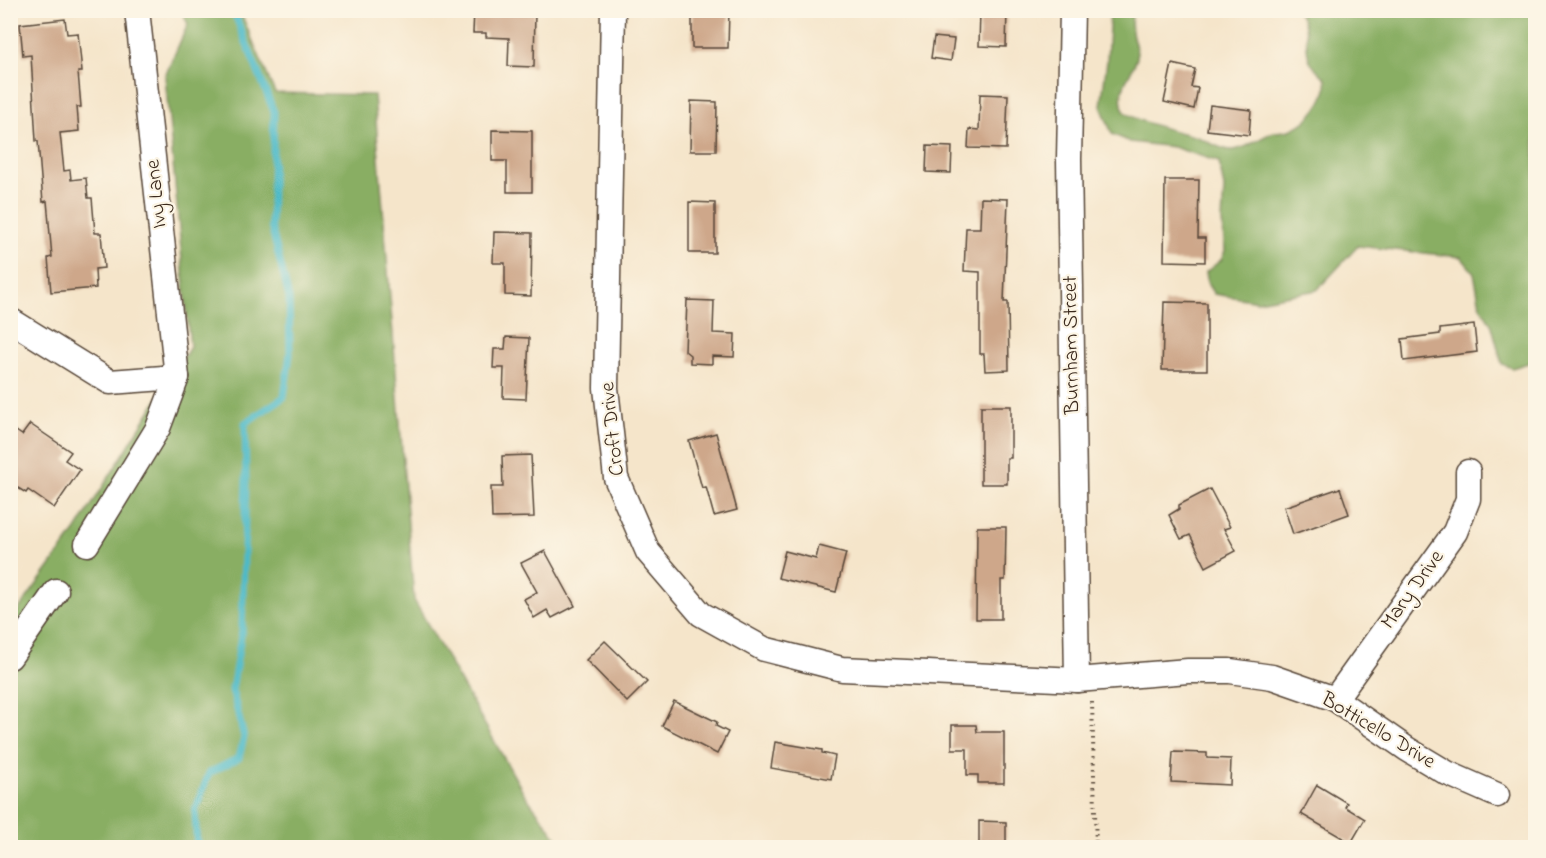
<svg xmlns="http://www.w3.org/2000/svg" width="1546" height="858" viewBox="0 0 1546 858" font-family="'Indie Flower',sans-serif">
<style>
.forest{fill:#89ae63;stroke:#626c40;stroke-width:1.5}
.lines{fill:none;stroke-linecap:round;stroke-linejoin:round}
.stream{stroke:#4dbac8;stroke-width:7}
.building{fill:#cea78a}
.minor-casing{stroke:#574638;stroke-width:27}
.path{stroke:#574638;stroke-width:4;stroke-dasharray:1.5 4.5;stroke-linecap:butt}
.minor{stroke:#fff;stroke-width:24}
.labels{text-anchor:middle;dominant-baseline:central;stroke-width:4.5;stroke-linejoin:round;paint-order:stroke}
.street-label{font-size:21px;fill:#3b2a1e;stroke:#fcf5e5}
</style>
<rect width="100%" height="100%" fill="#fcf5e5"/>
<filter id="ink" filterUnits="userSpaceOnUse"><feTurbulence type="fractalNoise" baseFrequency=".0167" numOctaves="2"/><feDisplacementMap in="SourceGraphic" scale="12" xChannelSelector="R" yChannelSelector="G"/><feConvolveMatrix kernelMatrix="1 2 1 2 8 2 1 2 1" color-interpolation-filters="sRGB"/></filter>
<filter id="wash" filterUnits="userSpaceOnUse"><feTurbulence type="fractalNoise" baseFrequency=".008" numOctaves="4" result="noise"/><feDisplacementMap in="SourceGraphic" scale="24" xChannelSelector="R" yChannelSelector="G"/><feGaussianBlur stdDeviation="1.35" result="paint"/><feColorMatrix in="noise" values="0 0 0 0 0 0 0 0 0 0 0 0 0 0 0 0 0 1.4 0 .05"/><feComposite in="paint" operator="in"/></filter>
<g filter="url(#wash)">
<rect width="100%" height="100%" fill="#f5e5ca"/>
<g class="forest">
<path d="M181,11H240L275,93L374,95L414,600L525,795L564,847L11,848V620L76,530L190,347L165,76L188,24Z"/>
<path d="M1110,11H1133C1127,31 1139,49 1137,58C1131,75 1114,94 1125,112C1136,122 1178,132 1194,136C1206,139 1218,150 1232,150C1248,149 1260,137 1274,132C1280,131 1286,132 1292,129C1309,122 1329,99 1326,79C1321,73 1314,69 1310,61C1303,44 1311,23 1296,11H1535V361L1512,368L1502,364L1492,326L1480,305L1474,273L1461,257L1358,246L1317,290L1258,301L1214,294L1208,285L1206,272L1221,260L1225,251L1222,221L1224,188L1219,162L1173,147L1130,142L1112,134L1101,106L1107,61Z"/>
</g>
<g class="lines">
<path class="stream" d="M197,848L195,811L209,773L239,758L244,737L232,690L242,630L246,478L245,423L284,397L290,354L289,298L271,226L274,112L233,10"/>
</g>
<g id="blocks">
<g class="building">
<path d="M474,10H535L534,67L508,66L509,38L486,37V33H473Z"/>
<path d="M692,10H729L728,48H692Z"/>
<path d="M980,10H1007L1006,47L979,46Z"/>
<path d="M65,19L67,34L78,33L82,72H78L81,107H77L79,131L60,133L64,171L70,170L71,180L86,178L88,198H92L95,233H101L104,268L95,269L96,288L51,292L48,258L52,257L47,201L43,202L38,141H36L31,55L23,56L20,24Z"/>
<path d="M934,37L954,39L951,61L931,58Z"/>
<path d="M1172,64L1195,69L1191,87L1198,88L1194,109L1164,102Z"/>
<path d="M980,94L1008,95L1006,149L968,148L969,129L979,130Z"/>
<path d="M691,101L717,102L716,151H690Z"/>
<path d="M1210,105L1251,110L1249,135L1207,130Z"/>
<path d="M492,130L532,131V192H507V161H492Z"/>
<path d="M927,146L952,147L951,173L926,172Z"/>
<path d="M1165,180H1199L1198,238H1205V262L1164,261Z"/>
<path d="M981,198L1008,199L1004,302H1008L1009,370L985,371L984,354H980V272L964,271L966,228H980Z"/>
<path d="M689,202L715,203V253H689Z"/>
<path d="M494,232L532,233L531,296L505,295V263H493Z"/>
<path d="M687,300L714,301L713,333L735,334L734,357L712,356V364L690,363V355L685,351Z"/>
<path d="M1164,302L1207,303V370H1162Z"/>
<path d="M1474,325L1477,352L1404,361L1402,339L1440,334V329Z"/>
<path d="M506,337L529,338L526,399L503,398L504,368H493L494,349H505Z"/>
<path d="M981,406H1011V458H1007V484H981Z"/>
<path d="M30,424L71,452L65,460L80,470L54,508L28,490L26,493L10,483V427L22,435Z"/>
<path d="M716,433L737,510L714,516L706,487L702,488L689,441Z"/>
<path d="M531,455L534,517L492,518L491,487H503L502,456Z"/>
<path d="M1340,488L1349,514L1293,534L1284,507Z"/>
<path d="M1210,489L1230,527L1224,529L1236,551L1206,567L1190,535L1181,539L1169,515L1179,509V505Z"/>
<path d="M977,527H1006L1005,580H1001V619H976Z"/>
<path d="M819,546L846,553L836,592L778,578L785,551L816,559Z"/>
<path d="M545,551L575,606L552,618L547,610L534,618L524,599L537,592L521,563Z"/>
<path d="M605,641L647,682L627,702L586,660Z"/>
<path d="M674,701L717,722L716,726L728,732L717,754L662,726Z"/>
<path d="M952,725H976L977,732H1004V783H978V775H967V749H952Z"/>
<path d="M775,742L822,750V753L835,756L831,779L771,768Z"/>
<path d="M1173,752L1207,753V758L1231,759L1230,785L1171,782Z"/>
<path d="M1317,785L1347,803L1345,807L1365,819L1351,843L1301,814Z"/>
<path d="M979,821L1006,822V848H979Z"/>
</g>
</g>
</g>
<g filter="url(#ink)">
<use href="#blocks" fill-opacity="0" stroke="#574638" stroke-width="1.5"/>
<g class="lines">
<g class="minor-casing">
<g id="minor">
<path d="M613,10L606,388L616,478L648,552L701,614L764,649L842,669L1077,680L1188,671H1230L1272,677L1335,699L1407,749L1447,773L1497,795"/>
<path d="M1072,10L1069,159L1077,680"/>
<path d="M10,320L110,382L177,377"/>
<path d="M87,544L158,428L177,377L137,10"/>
<path d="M10,657L56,591"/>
<path d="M1335,699L1455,532L1468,499V472"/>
</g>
</g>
<path class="path" d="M1092,702L1096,848"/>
<use href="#minor" class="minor"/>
</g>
</g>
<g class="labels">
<g class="street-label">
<text transform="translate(157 194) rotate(-96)">Ivy Lane</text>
<text transform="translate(1072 345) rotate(-91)">Burnham Street</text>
<text transform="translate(613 429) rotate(-96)">Croft Drive</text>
<text transform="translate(1413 590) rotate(-54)">Mary Drive</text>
<text transform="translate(1378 731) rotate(31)">Botticello Drive</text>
</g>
</g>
<rect width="1546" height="858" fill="none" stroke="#fcf5e5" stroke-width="36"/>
</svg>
